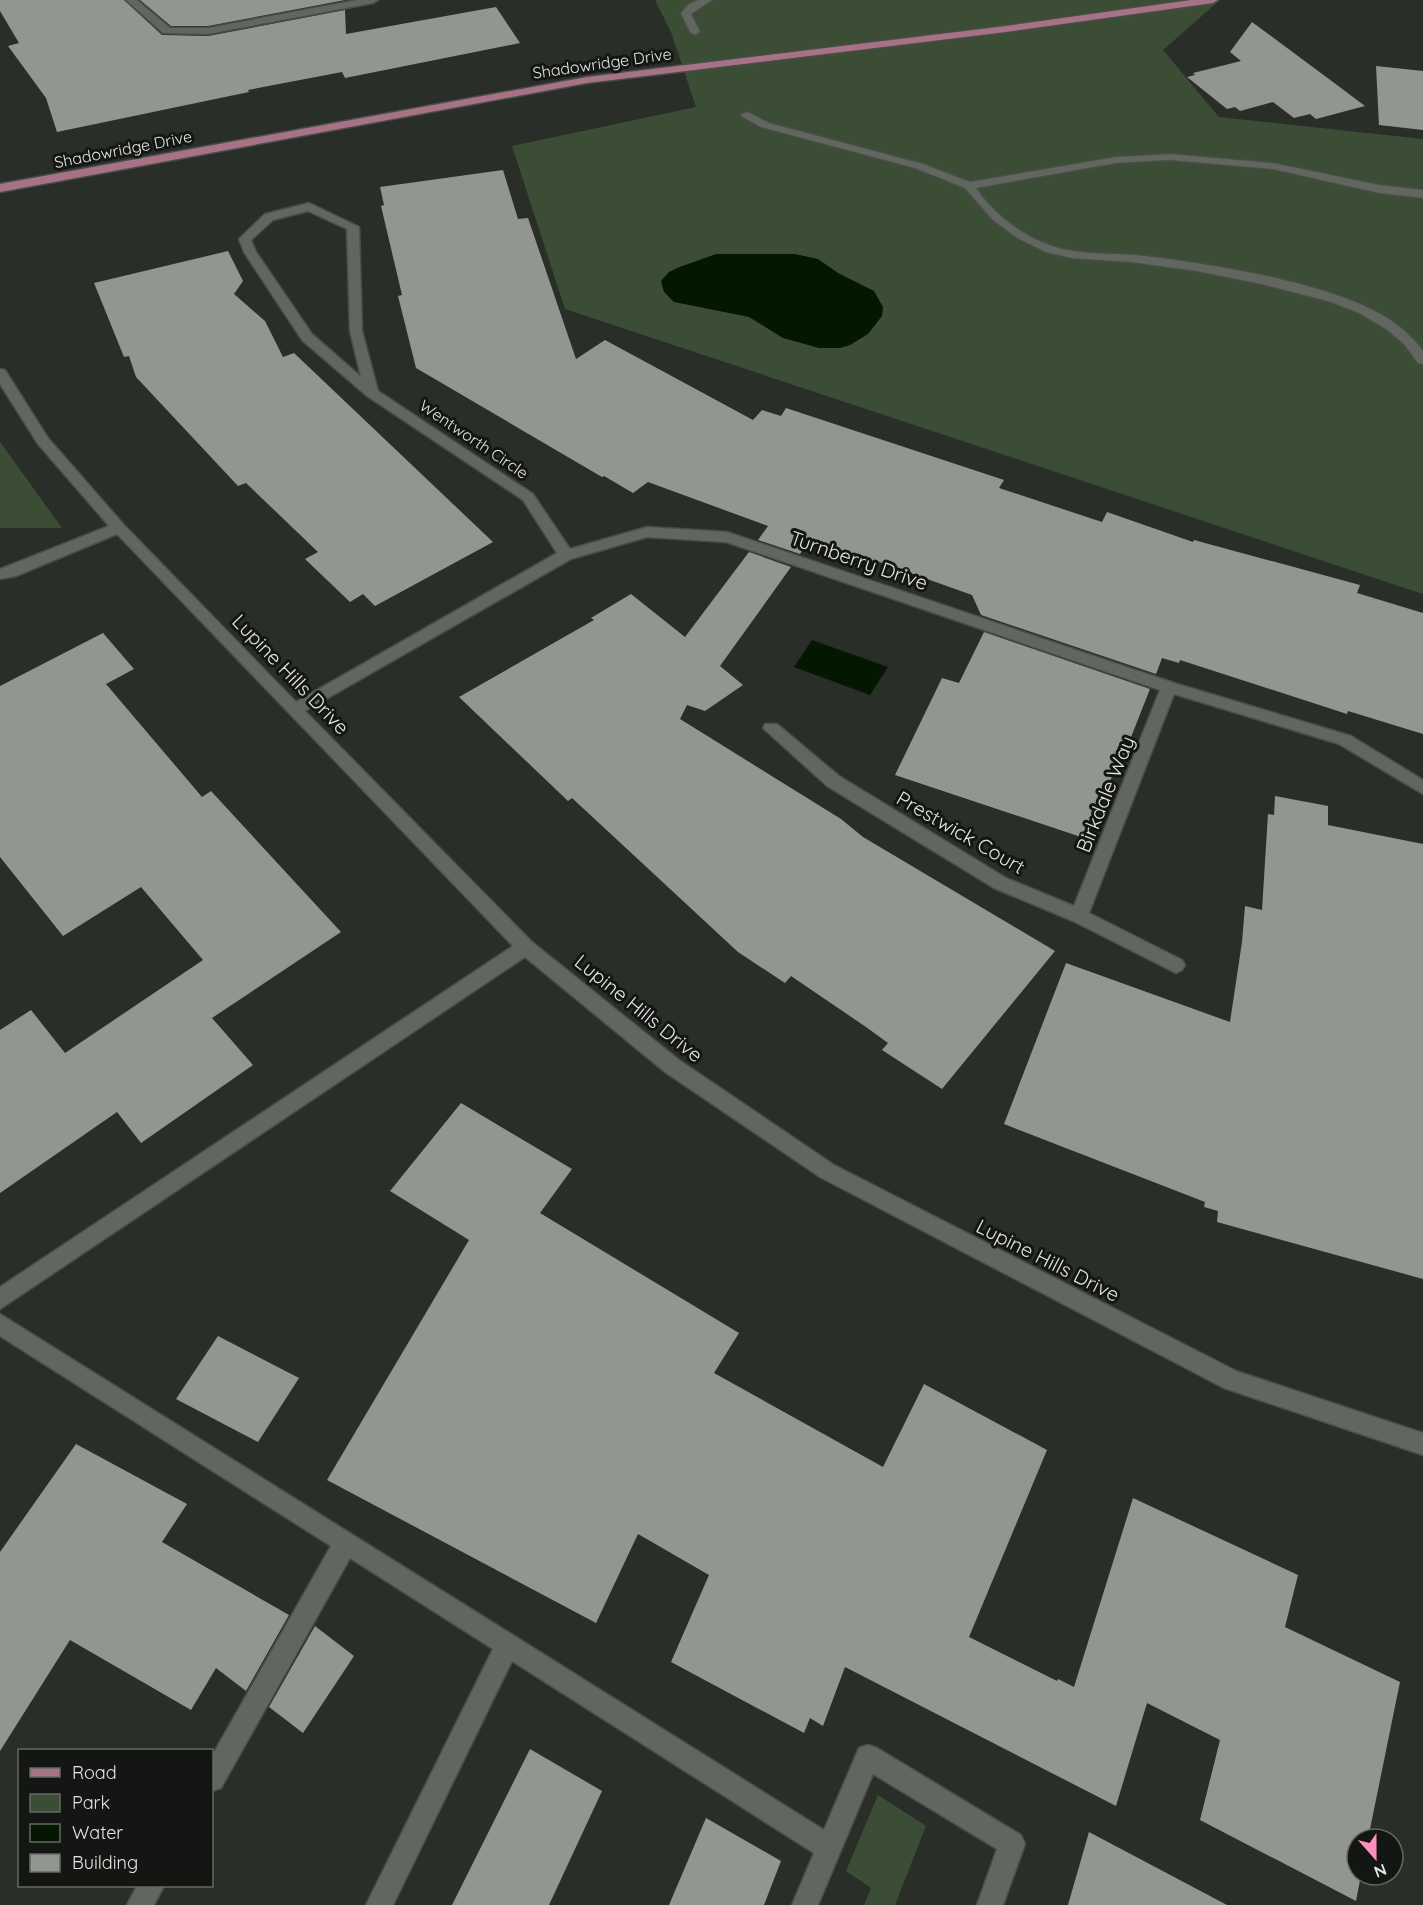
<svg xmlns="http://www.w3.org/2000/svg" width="1423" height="1905" viewBox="0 0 1423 1905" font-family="Quicksand,sans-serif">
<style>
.green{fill:#3c4d35}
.water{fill:#041700}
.building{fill:#919790}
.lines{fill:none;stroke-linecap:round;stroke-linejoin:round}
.minor-casing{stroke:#494c47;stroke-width:3}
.major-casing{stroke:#494c47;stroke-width:3}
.minor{fill:#61665f;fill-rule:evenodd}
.major{fill:#a57385;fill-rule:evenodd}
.labels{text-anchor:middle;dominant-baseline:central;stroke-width:6;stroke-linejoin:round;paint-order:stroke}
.far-street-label{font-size:16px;fill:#e2e4e1;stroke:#141613}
.street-label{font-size:20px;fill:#e2e4e1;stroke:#141613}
</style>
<rect width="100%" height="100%" fill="#2a2e29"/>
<g class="green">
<path d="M655,0H1220L1163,50L1219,117L1423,139V594L565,309L512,146L696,107L671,32Z"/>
<path d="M0,442L62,528H0Z"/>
<path d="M878,1795L926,1826L895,1905H864L871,1888L846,1871Z"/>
</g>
<g class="water">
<path d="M716,254H795L818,259L838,273L874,291L883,307L882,316L868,334L850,345L840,348H819L783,338L749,317L674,302L664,292L661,281L669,272L677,268Z"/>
<path d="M812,640L888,667L870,695L794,667Z"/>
</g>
<g class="building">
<path d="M0,0H124L162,35L208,36L345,10L346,34L496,7L520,43L345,78L342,72L248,90L249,92L57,132L46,98L8,46L19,43L0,11Z"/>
<path d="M140,0H345L208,26H171Z"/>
<path d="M1252,22L1337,85L1365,106L1316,119L1310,114L1294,118L1273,102L1240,111L1235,107L1227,109L1187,77L1195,75L1193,73L1241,61L1230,52Z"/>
<path d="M1376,66L1423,71V130L1379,125Z"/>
<path d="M503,170L518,219L528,218L576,359L605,340L753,420L762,410L781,416L786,408L1004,480L999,488L1102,522L1107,512L1193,542L1194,540L1360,585L1357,593L1423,613V734L1348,711L1347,714L1180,660L1179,663L1162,658L1156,674L981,615L972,595L874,560L872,563L810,540L800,554L758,540L768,526L648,482L633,493L604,476L602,477L416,368L398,296L402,295L381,206L384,205L380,187Z"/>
<path d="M228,251L243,281L234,294L265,321L283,357L294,353L493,542L375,606L363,594L350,602L305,559L318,552L246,483L238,486L136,377L129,356L124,357L94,283Z"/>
<path d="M749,552L791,567L720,666L743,685L705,711L687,705L680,719L841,819L863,837L1055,951L942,1089L882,1050L888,1043L866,1027L791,976L785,983L738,952L572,798L568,801L459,697L594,620L591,618L631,594L685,637Z"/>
<path d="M984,632L1150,689L1124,755L1121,754L1087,839L895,775L942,678L959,683Z"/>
<path d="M103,633L134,669L106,684L202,797L211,791L341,932L212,1018L253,1065L141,1143L117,1112L0,1193V1030L31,1010L65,1053L203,960L141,887L63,936L0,857V686Z"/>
<path d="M1275,796L1328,806V825L1423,844V1279L1217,1222L1218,1211L1204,1207L1205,1202L1004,1124L1066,963L1230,1022L1242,942L1245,906L1262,910L1268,814L1274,815Z"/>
<path d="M461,1103L572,1169L540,1213L739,1333L714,1373L883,1467L924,1384L1047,1450L969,1637L1057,1681L1058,1679L1074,1687L1133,1498L1298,1575L1285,1627L1400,1682L1368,1839H1357V1875H1361L1356,1901L1200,1820L1220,1740L1147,1703L1116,1806L845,1667L823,1726L810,1718L804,1733L671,1662L709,1575L638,1534L596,1623L327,1480L469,1240L390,1191Z"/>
<path d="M218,1336L299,1378L258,1442L176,1399Z"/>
<path d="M76,1444L187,1504L162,1542L289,1615L246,1691L216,1668L191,1710L70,1640L0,1751V1552Z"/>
<path d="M315,1626L354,1656L303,1733L269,1707Z"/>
<path d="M530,1749L602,1791L549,1905H452Z"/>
<path d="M706,1818L781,1861L764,1905H669Z"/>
<path d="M1089,1832L1227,1905H1068Z"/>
</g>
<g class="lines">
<g class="minor-casing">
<g id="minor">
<path d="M126,0H137L170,28H208L357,0H378L373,3L208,34L163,33Z"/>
<path d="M698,0H712L691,14L700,32L695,35L690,32L681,13L689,4Z"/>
<path d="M747,112L769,123L923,164L970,182L1116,157L1170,154L1273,163L1379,185L1423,190V198L1379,193L1273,169L1170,160L1116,163L976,188C996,218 1033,244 1068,250C1094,255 1120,253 1145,256C1214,265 1323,281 1382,315C1398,324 1412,336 1423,351V364L1418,363L1404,344L1386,329L1359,313L1331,302L1261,284L1196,271L1131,262L1071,258L1046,252L1019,239L993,220L965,188L915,168L761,127L743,117L741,115Z"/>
<path d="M309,203L359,227L362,331L378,391L533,494L570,549L647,527L727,532L1174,683L1351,736L1423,780V794L1339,744L1174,694L1089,913L1182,960L1185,965L1182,970L1176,973L1073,921L994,888L827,786L763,728L765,724H777L839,776L1006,878L1074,906L1160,690L726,542L647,537L571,559L305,711L532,942L679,1060L834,1165L1236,1371L1423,1433V1455L1224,1388L820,1177L665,1072L525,957L0,1309V1287L513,946L117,534L16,576L0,579V569L109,526L38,444L0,384V369L5,370L48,438L124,525L296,702L557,553L523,500L367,396L302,340L244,252L239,239L265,214ZM308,211L347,229L350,331L361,377L312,334L256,252L251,240L273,220Z"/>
<path d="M0,1314L824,1830L859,1748L868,1745L877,1748L1021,1835L1025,1844L1003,1905H977L997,1849L873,1774L818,1905H792L814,1853L512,1661L393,1905H366L493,1649L350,1558L221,1788L212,1791V1756L331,1546L0,1336Z"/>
<path d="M137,1886H164L154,1905H127Z"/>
</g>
</g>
<g class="major-casing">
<path id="major" d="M1191,0H1218L1213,3L1006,32L587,83L0,192V184L587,77L1006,26Z"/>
</g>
<use href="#minor" class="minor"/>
<use href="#major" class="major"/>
</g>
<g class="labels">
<g class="far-street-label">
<text transform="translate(602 63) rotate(-8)">Shadowridge Drive</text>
<text transform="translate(123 149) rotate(-11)">Shadowridge Drive</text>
<text transform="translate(474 439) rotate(34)">Wentworth Circle</text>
</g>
<g class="street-label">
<text transform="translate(859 560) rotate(19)">Turnberry Drive</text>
<text transform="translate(291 674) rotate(46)">Lupine Hills Drive</text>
<text transform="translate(1105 794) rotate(-68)">Birkdale Way</text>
<text transform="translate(961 832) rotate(30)">Prestwick Court</text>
<text transform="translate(639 1008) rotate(39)">Lupine Hills Drive</text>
<text transform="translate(1048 1260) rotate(27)">Lupine Hills Drive</text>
</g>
</g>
<rect x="18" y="1749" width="195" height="138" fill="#141613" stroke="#666865" stroke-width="1.5"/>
<rect x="30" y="1768" width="30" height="9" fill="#a57385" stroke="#666865" stroke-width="1.5"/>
<text x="72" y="1779" font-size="18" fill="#e2e4e1">Road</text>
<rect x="30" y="1794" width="30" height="18" fill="#3c4d35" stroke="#666865" stroke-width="1.5"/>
<text x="72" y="1809" font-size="18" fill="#e2e4e1">Park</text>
<rect x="30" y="1824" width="30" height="18" fill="#041700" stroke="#666865" stroke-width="1.5"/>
<text x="72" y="1839" font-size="18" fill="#e2e4e1">Water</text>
<rect x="30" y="1854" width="30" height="18" fill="#919790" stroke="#666865" stroke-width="1.5"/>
<text x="72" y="1869" font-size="18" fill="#e2e4e1">Building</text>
<g transform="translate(1375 1857) rotate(159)"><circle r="28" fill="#141613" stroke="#666865" stroke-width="1.5"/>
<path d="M0-4.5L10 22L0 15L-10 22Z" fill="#fe8ebd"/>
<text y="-9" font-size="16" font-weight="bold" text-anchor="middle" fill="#e2e4e1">N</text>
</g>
</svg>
